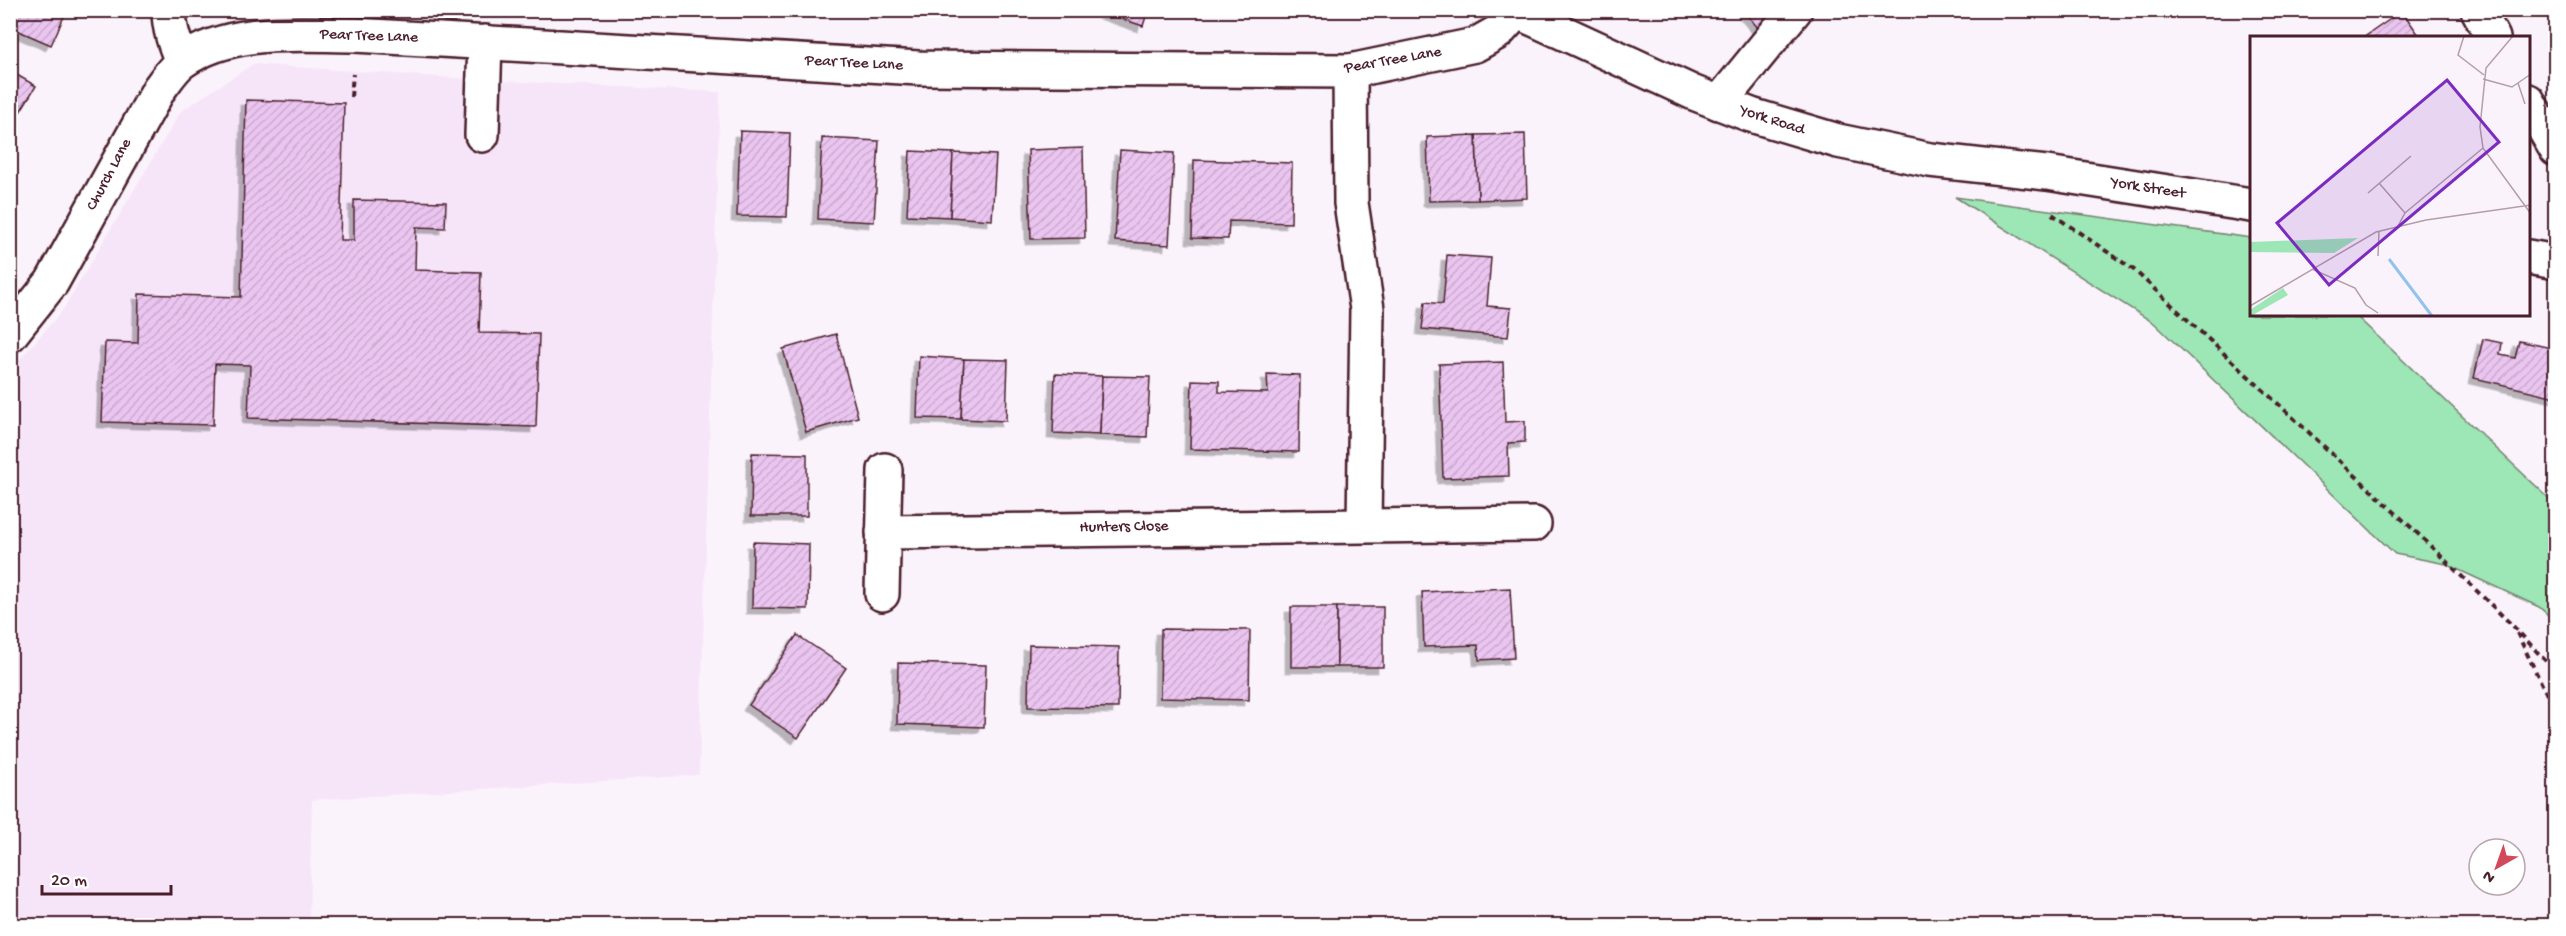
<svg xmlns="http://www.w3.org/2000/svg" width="2566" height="936" viewBox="0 0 2566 936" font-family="'Gochi Hand',sans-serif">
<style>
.built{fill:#f6e5f8}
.green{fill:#9de6b5;stroke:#748270;stroke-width:1.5}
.building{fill:url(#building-hatch);stroke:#4a1f2b;stroke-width:1.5;filter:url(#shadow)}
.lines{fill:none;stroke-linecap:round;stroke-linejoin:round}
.minor-casing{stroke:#4a1f2b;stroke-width:38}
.path{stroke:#4a1f2b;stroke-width:4;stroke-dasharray:6 4.5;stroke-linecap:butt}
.minor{stroke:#fff;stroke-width:33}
.labels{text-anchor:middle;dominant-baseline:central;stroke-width:6;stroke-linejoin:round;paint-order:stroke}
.street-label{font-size:16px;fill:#4a1f2b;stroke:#fff}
.inset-river{fill:none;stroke:#91c3ed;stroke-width:3}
.inset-road{fill:none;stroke:#b49ea8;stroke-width:1.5}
.view{fill:#7b2cbf;fill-opacity:0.15;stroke:#7b2cbf;stroke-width:3}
.inset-edge{fill:none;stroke:#4a1f2b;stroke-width:3}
</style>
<defs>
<pattern id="building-hatch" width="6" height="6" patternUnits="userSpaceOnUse" patternTransform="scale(1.5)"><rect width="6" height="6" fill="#eac5f0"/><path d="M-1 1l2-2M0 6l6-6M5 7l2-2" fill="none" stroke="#caa9ce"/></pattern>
<filter id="shadow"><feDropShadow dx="-5.5" dy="5.5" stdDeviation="0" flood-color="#0004"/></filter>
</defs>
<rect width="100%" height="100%" fill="#fbf3fc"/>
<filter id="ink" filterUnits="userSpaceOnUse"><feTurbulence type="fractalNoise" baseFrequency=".0167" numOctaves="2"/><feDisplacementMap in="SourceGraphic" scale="12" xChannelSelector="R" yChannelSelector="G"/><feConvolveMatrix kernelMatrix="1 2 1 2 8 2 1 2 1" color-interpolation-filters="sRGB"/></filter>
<g filter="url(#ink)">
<path class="built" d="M253,64L484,80L720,92L699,775L312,800L309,925L11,926V369L62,311L181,111Z"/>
<path class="green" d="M1955,197L2251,238V315H2355L2555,504V621L2539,607L2446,564L2395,554L2154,323Z"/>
<g class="building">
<path d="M19,10H67L51,45L12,28Z"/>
<path d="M1096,10H1148L1143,26Z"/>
<path d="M1743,10H1778L1758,28Z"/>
<path d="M2402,11L2421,38H2363Z"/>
<path d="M10,71L36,86L10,128Z"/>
<path d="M246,100L344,103L340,240H354V200L446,202L445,228L416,227L415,270L481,272L479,333L539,334L536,427L248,418L250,365L215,364L213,425L102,422L105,342L138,343L139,294L241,297Z"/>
<path d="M740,131L790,133L787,217L737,216Z"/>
<path d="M1525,134L1527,198L1478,200L1476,135Z"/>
<path d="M1476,135L1478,200L1429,201L1427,137Z"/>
<path d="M822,138L879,141L874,222L818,219Z"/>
<path d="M1083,148L1085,238L1031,239L1028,150Z"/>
<path d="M1120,150L1174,153L1169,245L1115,241Z"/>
<path d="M910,151L953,153L950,217L907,215Z"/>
<path d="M953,153L996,155L992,220L950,217Z"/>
<path d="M1194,160L1292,163L1291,223L1229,221L1228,239L1192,238Z"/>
<path d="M1447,255L1491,258L1487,306L1511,308L1508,337L1422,329L1425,302L1443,304Z"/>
<path d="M836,334L858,417L806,432L783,349Z"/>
<path d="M2483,339L2502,343L2500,355L2515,358L2519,341L2556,349V397L2474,378Z"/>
<path d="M919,356L964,359L961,419L917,418Z"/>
<path d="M964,359L1008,360L1006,421L961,419Z"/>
<path d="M1503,362L1505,422L1525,421V442L1508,443L1509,476L1443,478L1439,364Z"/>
<path d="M1055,374L1102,376L1100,435L1053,433Z"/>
<path d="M1267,374L1300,375L1299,452L1190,449L1192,380L1219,381V392L1268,393Z"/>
<path d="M1102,376L1150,377L1147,437L1100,435Z"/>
<path d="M752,453L807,454V516H751Z"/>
<path d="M753,542L809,544L808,609L752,608Z"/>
<path d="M1510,588L1514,658L1479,660L1478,645L1424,647L1422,592Z"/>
<rect x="1291" y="607" width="46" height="60"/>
<rect x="1337" y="607" width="46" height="60"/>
<path d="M1161,629L1250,630L1249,700L1160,698Z"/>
<path d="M797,635L846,668L798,738L749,705Z"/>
<path d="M1029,645L1119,647L1118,708L1028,707Z"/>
<path d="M898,663L986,665L984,727L897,724Z"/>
</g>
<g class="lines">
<g class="minor-casing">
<g id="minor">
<path d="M169,10C169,29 175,45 182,61"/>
<path d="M1514,10L1694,93L1751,115L1838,141L1930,160L2047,173L2251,205"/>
<path d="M2478,10L2493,38"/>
<path d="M1350,71L1351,203L1367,309L1364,525"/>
<path d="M2528,101L2556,149"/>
<path d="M1719,103L1795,10"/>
<path d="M482,135L485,42"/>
<path d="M2528,257L2556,262"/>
<path d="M10,335L52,282L159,89C166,80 174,67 183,61C232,27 299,35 355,35L919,68L1350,71L1475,45L1498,32L1516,12"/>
<path d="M883,532L1534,524"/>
<path d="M882,594L885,470"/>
</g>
</g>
<g class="path">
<path d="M351,97L353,74"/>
<path d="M2052,214L2134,270L2415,531L2514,627L2556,672"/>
<path d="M2517,633L2551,703L2556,724"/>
</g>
<use href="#minor" class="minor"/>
</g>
</g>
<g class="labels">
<g class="street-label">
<text transform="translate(369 37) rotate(2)">Pear Tree Lane</text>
<text transform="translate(1393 61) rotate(-10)">Pear Tree Lane</text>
<text transform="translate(854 64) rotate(3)">Pear Tree Lane</text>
<text transform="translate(1772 121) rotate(18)">York Road</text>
<text transform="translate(110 175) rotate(-62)">Church Lane</text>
<text transform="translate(2148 189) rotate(9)">York Street</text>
<text transform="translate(1124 528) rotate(-1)">Hunters Close</text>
</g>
</g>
<g transform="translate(2250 36)">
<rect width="280" height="280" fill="#fbf3fc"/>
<path d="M108,202L84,217L0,216V206ZM33,252L38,259L1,280L0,274Z" fill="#9de6b5"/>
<path class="inset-river" d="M139,223L182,280"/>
<path class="inset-road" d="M214,0L208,19L234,39M263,0L236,32L230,91L233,112L281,178M233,43L262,51L281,38M268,47L275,68M129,147L155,177M118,157L161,120M148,190L155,177L233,112M128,220L129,195M62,233L105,252L116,269L128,277M0,270L126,196L176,184L281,169"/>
<path class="view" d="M197,44L249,106L79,249L27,187Z"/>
<rect width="280" height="280" class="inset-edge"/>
</g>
<rect width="2566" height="936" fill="none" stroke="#fff" stroke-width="36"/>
<rect x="18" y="18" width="2530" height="900" fill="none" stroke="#4a1f2b" stroke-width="2" filter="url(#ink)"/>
<g transform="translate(2497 867) rotate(220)"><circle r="28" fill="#ffffff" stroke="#b7a5aa" stroke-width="1.5"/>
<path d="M0-4.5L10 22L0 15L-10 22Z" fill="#d1495b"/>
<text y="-9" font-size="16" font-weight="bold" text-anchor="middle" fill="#4a1f2b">N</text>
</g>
<path d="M42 885v9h129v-9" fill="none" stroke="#4a1f2b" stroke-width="3"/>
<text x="51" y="885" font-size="18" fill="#4a1f2b" stroke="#ffffff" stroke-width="4.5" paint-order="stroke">20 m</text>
</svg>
